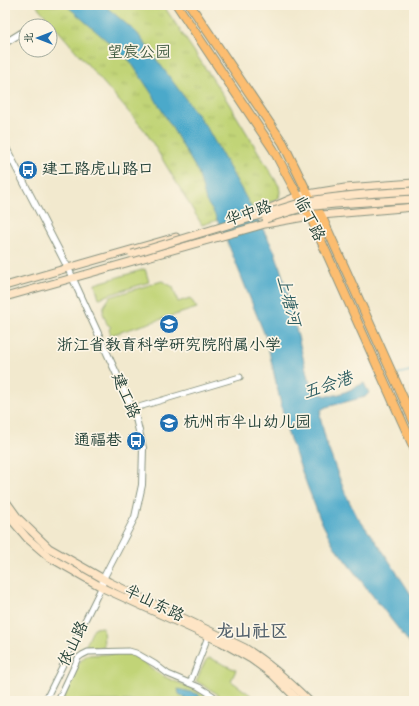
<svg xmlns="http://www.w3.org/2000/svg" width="419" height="706" viewBox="0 0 419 706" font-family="'Indie Flower','LXGW WenKai TC',sans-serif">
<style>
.grass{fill:#c1d477;stroke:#708856}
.park{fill:url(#park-tufts);stroke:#708856}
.water{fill:#4ba9ca;stroke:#35737f}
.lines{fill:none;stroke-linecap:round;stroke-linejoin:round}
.stream{stroke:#4ba9ca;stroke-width:1.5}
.minor-casing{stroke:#889381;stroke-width:7}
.tertiary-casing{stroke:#889381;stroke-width:8}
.secondary-casing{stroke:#889381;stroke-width:9}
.primary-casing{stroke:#889381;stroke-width:10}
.minor{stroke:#fff;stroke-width:5}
.tertiary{stroke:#fff;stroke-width:6}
.secondary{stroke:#fee5c5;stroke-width:7}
.primary{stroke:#fcbd6f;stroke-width:8}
.secondary-bridge-casing{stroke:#889381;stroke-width:9;stroke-linecap:butt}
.secondary-bridge{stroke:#fee5c5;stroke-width:7}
.labels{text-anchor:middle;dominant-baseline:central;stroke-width:3.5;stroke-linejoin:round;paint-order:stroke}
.park-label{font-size:16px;fill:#3f5b41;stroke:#fcf5e5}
.poi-label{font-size:16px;fill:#1f3d34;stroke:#fcf5e5;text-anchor:start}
.street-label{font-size:16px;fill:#1f3d34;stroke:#fcf5e5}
.water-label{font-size:17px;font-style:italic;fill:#2c5d61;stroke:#fcf5e5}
.quarter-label{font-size:18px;font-weight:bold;fill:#53616c;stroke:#fcf5e5}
</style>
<defs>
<pattern id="park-tufts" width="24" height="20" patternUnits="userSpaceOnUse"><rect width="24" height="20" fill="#c1d477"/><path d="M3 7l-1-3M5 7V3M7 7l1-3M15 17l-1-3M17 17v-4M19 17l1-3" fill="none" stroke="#a5b768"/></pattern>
</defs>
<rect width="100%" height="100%" fill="#fcf5e5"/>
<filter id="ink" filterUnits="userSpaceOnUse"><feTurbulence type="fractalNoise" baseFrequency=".025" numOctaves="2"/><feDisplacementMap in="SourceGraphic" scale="8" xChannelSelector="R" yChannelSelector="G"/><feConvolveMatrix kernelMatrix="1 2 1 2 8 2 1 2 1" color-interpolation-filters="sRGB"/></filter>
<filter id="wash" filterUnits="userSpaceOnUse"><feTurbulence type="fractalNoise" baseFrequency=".012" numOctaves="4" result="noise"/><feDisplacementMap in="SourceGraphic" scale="16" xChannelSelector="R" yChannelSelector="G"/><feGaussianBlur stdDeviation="0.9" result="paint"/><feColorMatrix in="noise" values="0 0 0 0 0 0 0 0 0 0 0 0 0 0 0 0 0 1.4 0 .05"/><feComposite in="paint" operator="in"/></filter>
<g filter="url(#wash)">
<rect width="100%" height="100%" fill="#f2e9ce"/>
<g class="grass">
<path d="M145,269L149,282L99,298L95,284Z"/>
<path d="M162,281L173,287L178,302L190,298L197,308L111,335L109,329L111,327L107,324L103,313L104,306L110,297Z"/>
<path d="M103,627L104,647L84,649L94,628Z"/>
<path d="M131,653L141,658L151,669L167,678L194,689L214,701H62C69,689 75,660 88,655Z"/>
<path d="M210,658L236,670L231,681L252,696L249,701H225L216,693L196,681L205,662L207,659Z"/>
</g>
<path class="park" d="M36,5H163L226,99L279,186L280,192L279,198L258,207L202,225L146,132Z"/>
<g class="water">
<path d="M66,5H104L137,33L207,128L249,203L275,252L286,287L308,378C320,408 343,393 364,383L369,393L365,397L326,407L321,410L320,417L327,445L345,493L356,515L382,550L414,599V649L334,546L320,519L307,485L287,431L266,338L229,246L214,213L206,201L198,172L154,97L130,61Z"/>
<path d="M178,689L198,694L200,697L199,701H186L184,697L179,694Z"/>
</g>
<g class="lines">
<path class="stream" d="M397,374L414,370"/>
</g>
</g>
<g filter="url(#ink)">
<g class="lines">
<g class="minor-casing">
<g id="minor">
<path d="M132,409L240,377"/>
<path d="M190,683L209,634"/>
<path d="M45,701L102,586"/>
<path d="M58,701L78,658L82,655L88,652L129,651L136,653L155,664L168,674L199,687L212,695L219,701"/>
</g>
</g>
<g class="tertiary-casing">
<g id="tertiary">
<path d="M33,26L37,23"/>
<path d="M5,43L26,30"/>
<path d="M5,146L68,268L135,414L143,448L142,485L135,517L103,579L102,586"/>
</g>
</g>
<g class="secondary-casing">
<g id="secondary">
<path d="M259,213L298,196L308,194L345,188L414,183"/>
<path d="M5,286L176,237"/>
<path d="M5,297L265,224L310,216L414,207"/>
<path d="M5,500L18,518L49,548L109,582L245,648C269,663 289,681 309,701"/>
<path d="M5,512L27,538L49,557L105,589L221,642L251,659L273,675L299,701"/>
</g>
</g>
<g class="primary-casing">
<g id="primary">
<path d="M177,5L273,149L298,196L310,216L414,448"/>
<path d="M190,5L283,143L308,194L321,215L414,422"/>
</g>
</g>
<use href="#minor" class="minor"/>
<use href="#tertiary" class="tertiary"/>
<use href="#secondary" class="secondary"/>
<use href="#primary" class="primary"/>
<g class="secondary-bridge-casing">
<g id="secondary-bridge">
<path d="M266,219L305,207L335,204L414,199"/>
<path d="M132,254L303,202C340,195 377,193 414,191"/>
</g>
</g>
<use href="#secondary-bridge" class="secondary-bridge"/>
</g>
</g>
<defs>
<g id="bus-disc" transform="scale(1)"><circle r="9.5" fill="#1f6fb2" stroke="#fcf5e5"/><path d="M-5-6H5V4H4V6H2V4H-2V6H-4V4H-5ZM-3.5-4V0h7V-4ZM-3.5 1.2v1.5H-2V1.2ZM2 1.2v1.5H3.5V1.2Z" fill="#fff"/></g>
<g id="school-disc" transform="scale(1)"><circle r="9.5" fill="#1f6fb2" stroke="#fcf5e5"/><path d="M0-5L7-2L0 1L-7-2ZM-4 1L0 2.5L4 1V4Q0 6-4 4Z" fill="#fff"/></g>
</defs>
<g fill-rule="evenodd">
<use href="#bus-disc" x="28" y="170"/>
<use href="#school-disc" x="169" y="324"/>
<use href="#school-disc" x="169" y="423"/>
<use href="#bus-disc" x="136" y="441"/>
</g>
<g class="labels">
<g class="park-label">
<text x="139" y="53">望宸公园</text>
</g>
<g class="poi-label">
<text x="42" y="170">建工路虎山路口</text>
<text x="169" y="346" text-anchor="middle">浙江省教育科学研究院附属小学</text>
<text x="183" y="423">杭州市半山幼儿园</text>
<text x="122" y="441" text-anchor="end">通福巷</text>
</g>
<g class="street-label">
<text transform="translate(249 214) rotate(-19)">华中路</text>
<text transform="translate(309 219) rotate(63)">临丁路</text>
<text transform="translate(125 396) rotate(67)">建工路</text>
<text transform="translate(154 604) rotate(26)">半山东路</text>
<text transform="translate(74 644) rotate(-64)">依山路</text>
</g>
<g class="water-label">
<text transform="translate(288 301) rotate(76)">上塘河</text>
<text transform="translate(328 386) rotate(-19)">五会港</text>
</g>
<g class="quarter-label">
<text x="252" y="633">龙山社区</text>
</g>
</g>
<rect width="419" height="706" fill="none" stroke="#fcf5e5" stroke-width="20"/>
<g transform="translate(38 38) rotate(270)"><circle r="19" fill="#fcf5e5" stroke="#a4ab9e"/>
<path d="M0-3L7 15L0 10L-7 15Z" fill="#1f6fb2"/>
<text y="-6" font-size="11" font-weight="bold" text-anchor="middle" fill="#1f3d34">北</text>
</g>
</svg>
